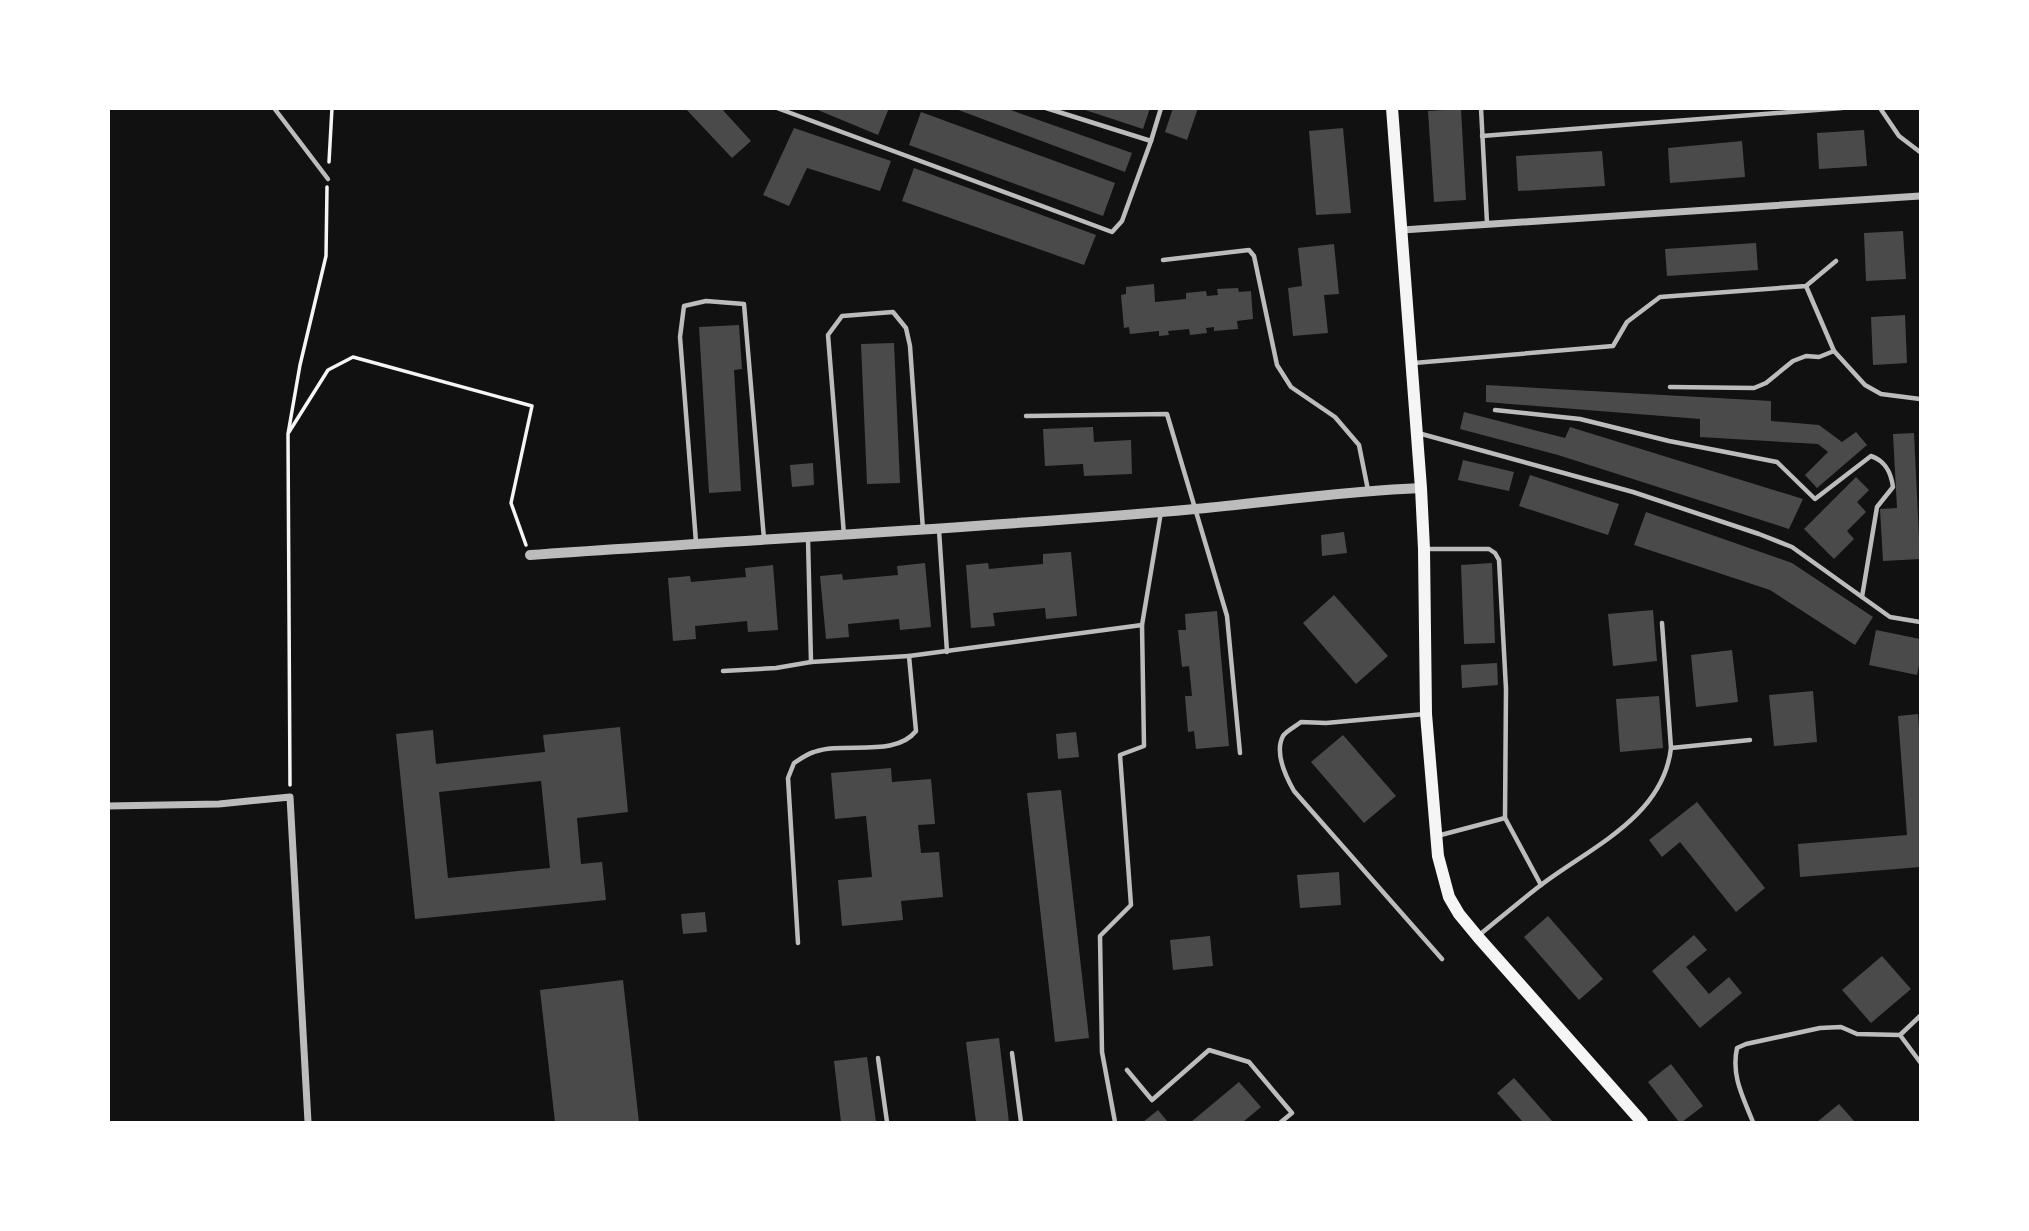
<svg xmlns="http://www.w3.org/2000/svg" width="2029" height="1231" viewBox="0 0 2029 1231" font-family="Lato,sans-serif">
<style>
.building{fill:#4a4a4a;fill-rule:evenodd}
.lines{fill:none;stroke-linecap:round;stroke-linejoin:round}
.path{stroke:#f5f5f5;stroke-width:3.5}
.service{stroke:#bcbcbc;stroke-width:4.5}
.minor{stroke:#bcbcbc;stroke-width:7}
.tertiary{stroke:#bcbcbc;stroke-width:10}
.secondary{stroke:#f5f5f5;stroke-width:12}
</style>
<rect width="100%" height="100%" fill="#111"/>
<g class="building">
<path d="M685,108H721L751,141L732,158Z"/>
<path d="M813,108H889L878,135Z"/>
<path d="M953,108H1005L1132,153L1125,172Z"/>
<path d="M1079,108H1150L1143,129Z"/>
<path d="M1173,108H1198L1187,140L1165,132Z"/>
<path d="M1461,109L1466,200L1434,202L1428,111Z"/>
<path d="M921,112L1115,183L1103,216L909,145Z"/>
<path d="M794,128L891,161L880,191L807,168L789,206L763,195Z"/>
<path d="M1343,128L1351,213L1316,215L1309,131Z"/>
<path d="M1864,130L1867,166L1819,169L1817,133Z"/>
<path d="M1742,141L1745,177L1670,183L1668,148Z"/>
<path d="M1602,151L1605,186L1518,191L1516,156Z"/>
<path d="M914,168L1096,235L1084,265L902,201Z"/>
<path d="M1903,231L1906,279L1866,281L1864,233Z"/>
<path d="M1756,243L1758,270L1667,276L1665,249Z"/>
<path d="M1334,244L1339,294L1324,295L1328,333L1293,336L1288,288L1302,286L1298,248Z"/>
<path d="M1154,284L1155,302L1186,299V293L1206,291L1207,296L1218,295L1217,289L1238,288L1239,292L1251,291L1253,319L1237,321L1238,329L1214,331V327L1206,328L1207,333L1190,335L1189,329L1168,331L1169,335L1159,336V331L1130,334L1129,327L1124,328L1121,295L1126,294V287Z"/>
<path d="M1905,315L1907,363L1873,365L1871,317Z"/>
<path d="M739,325L742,369L734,370L741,491L709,493L699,327Z"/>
<path d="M894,343L900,483L867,484L861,344Z"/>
<path d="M1486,385L1771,401V421L1819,425L1842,442L1856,432L1867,445L1817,488L1805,475L1828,452L1818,444L1700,437V419L1486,402Z"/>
<path d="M1464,412L1565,438L1570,427L1803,499L1789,529L1558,455L1460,429Z"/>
<path d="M1093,427L1094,442L1131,440L1132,474L1084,476L1083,464L1045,466L1043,429Z"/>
<path d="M1914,433L1920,559L1883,561L1880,509L1897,508L1893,434Z"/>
<path d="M1463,460L1514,472L1509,491L1458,480Z"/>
<path d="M813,463L814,485L792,487L790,465Z"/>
<path d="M1530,475L1619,504L1608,535L1519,506Z"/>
<path d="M1856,477L1869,490L1857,502L1866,512L1847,531L1854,539L1834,559L1804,529Z"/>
<path d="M1646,512L1792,563L1873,617L1855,645L1770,590L1634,545Z"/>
<path d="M1344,532L1347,553L1322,556L1321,535Z"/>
<path d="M1071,552L1077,616L1046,619L1045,608L993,613L995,626L971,628L966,565L988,563L989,569L1043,564V554Z"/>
<path d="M925,563L931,627L900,630L899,619L848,624L849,637L826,639L820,576L842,574L843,580L898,575L897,566Z"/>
<path d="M1492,563L1495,643L1464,644L1461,565Z"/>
<path d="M773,565L778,630L748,632L747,621L695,626L696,639L673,641L668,578L690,576L691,582L746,577L745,568Z"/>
<path d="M1334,595L1388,656L1356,684L1303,623Z"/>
<path d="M1653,610L1657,661L1613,666L1608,614Z"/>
<path d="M1217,611L1229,746L1196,749L1194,731L1188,732L1185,696H1192L1189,666L1182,667L1178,630H1186L1185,614Z"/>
<path d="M1876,630L1920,639V660L1917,675L1869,665Z"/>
<path d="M1732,650L1738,702L1696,707L1691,655Z"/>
<path d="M1497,663L1498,685L1462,688L1461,665Z"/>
<path d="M1813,691L1817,742L1774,746L1769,695Z"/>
<path d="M1659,696L1663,748L1620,752L1616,699Z"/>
<path d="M1918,714L1920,745V867L1800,877L1798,844L1907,835L1898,716Z"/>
<path d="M620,727L628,812L577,818L581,864L602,862L606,900L415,919L396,734L433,730L436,764L545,752L543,735ZM541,781L550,868L448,878L439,792Z"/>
<path d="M1076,732L1079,757L1058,759L1056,734Z"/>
<path d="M1343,735L1396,796L1364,823L1311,762Z"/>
<path d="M891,768L892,782L931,779L935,824L918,825L921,853L939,852L943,897L901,901L903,920L842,926L838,880L872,877L866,816L835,819L831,773Z"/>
<path d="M1061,790L1089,1038L1055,1042L1027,793Z"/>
<path d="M1697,802L1765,888L1736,912L1680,842L1662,857L1649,840Z"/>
<path d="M1339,872L1341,905L1300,908L1297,875Z"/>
<path d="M705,912L707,932L683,934L681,914Z"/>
<path d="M1548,916L1603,979L1579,1000L1524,937Z"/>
<path d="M1694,935L1707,950L1686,967L1709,994L1729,977L1742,993L1700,1028L1652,971Z"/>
<path d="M1210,936L1213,966L1173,970L1170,940Z"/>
<path d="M1882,956L1911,989L1871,1023L1842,990Z"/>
<path d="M623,980L639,1122H555L540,990Z"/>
<path d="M999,1038L1009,1122H976L966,1042Z"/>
<path d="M867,1057L876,1122H841L834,1061Z"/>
<path d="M1671,1064L1703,1106L1682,1122H1679L1648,1082Z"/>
<path d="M1514,1078L1553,1122H1523L1497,1093Z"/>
<path d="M1239,1082L1261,1107L1243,1122H1191Z"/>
<path d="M1839,1104L1855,1122H1817Z"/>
<path d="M1158,1110L1168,1122H1143Z"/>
</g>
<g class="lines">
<g class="path">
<path d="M329,162L332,108"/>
<path d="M289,432L328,370L353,357L532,406L511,503L526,545"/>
<path d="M290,785L288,434L300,365L326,256L327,187"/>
</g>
<g class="service">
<path d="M274,108L328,179"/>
<path d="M777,108L1112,232L1122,221L1151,141"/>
<path d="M1046,108L1151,141L1161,108"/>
<path d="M1481,108L1487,223"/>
<path d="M1880,108L1899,136L1920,152"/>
<path d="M1482,136L1842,108"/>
<path d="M1163,260L1249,250L1254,256L1277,365L1291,387L1335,417L1359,445L1368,490"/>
<path d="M1806,286L1834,351L1865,385L1881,394L1920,399"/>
<path d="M1414,363L1613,346L1627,322L1660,297L1806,286L1836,261"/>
<path d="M1670,387L1754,388L1766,383L1793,361L1806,356L1819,357L1834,351"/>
<path d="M1495,410L1580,419L1669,441L1777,462L1815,499L1871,456C1886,461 1891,473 1893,487L1877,507L1862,597"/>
<path d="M1026,416L1167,414L1227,616L1240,753"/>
<path d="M1418,433L1633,492L1759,534L1792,547L1890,617L1920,622"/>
<path d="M939,530L947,652"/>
<path d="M844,535L828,335L842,316L893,312L906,328L910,346L923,530"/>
<path d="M808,539L811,662L909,656"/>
<path d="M696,542L680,337L684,306L706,301L744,304L764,539"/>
<path d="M1424,549H1489L1495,553L1499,560L1506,689L1505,818"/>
<path d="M723,671L776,668L811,662"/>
<path d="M1425,714L1326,723L1301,722C1296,726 1286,731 1283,736C1274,753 1286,777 1294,791L1442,959"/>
<path d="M1671,748L1750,740"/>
<path d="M1437,836L1505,818L1541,885"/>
<path d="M1478,936C1499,919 1520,901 1541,885C1591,847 1663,817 1671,748L1662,623"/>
<path d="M798,943L788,778L794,763C800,759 807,754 814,752C844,741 895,758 916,731L909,656L1142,625"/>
<path d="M1900,1035L1920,1016"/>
<path d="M1012,1053L1021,1122"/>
<path d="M878,1058L887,1122"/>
<path d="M1127,1070L1152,1100L1209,1050L1249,1062L1292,1113L1281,1122"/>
<path d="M1115,1122L1102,1052L1100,936L1131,905L1120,755L1144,746L1142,625L1161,512"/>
<path d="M1753,1122C1743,1097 1731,1076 1737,1048L1746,1044L1820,1028L1841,1027L1857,1034L1900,1035L1920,1062"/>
</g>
<g class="minor">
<path d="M1402,230L1920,196"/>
<path d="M108,806L219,804L290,797L308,1122"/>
</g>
<path class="tertiary" d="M530,555C752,539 974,529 1195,509C1270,502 1345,491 1421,488"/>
<path class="secondary" d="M1392,108L1421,488L1424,549L1426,714L1438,856L1449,897L1459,914L1478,937L1642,1122"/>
</g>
<rect width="2029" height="1231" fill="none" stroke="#ffffff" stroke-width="220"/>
</svg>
